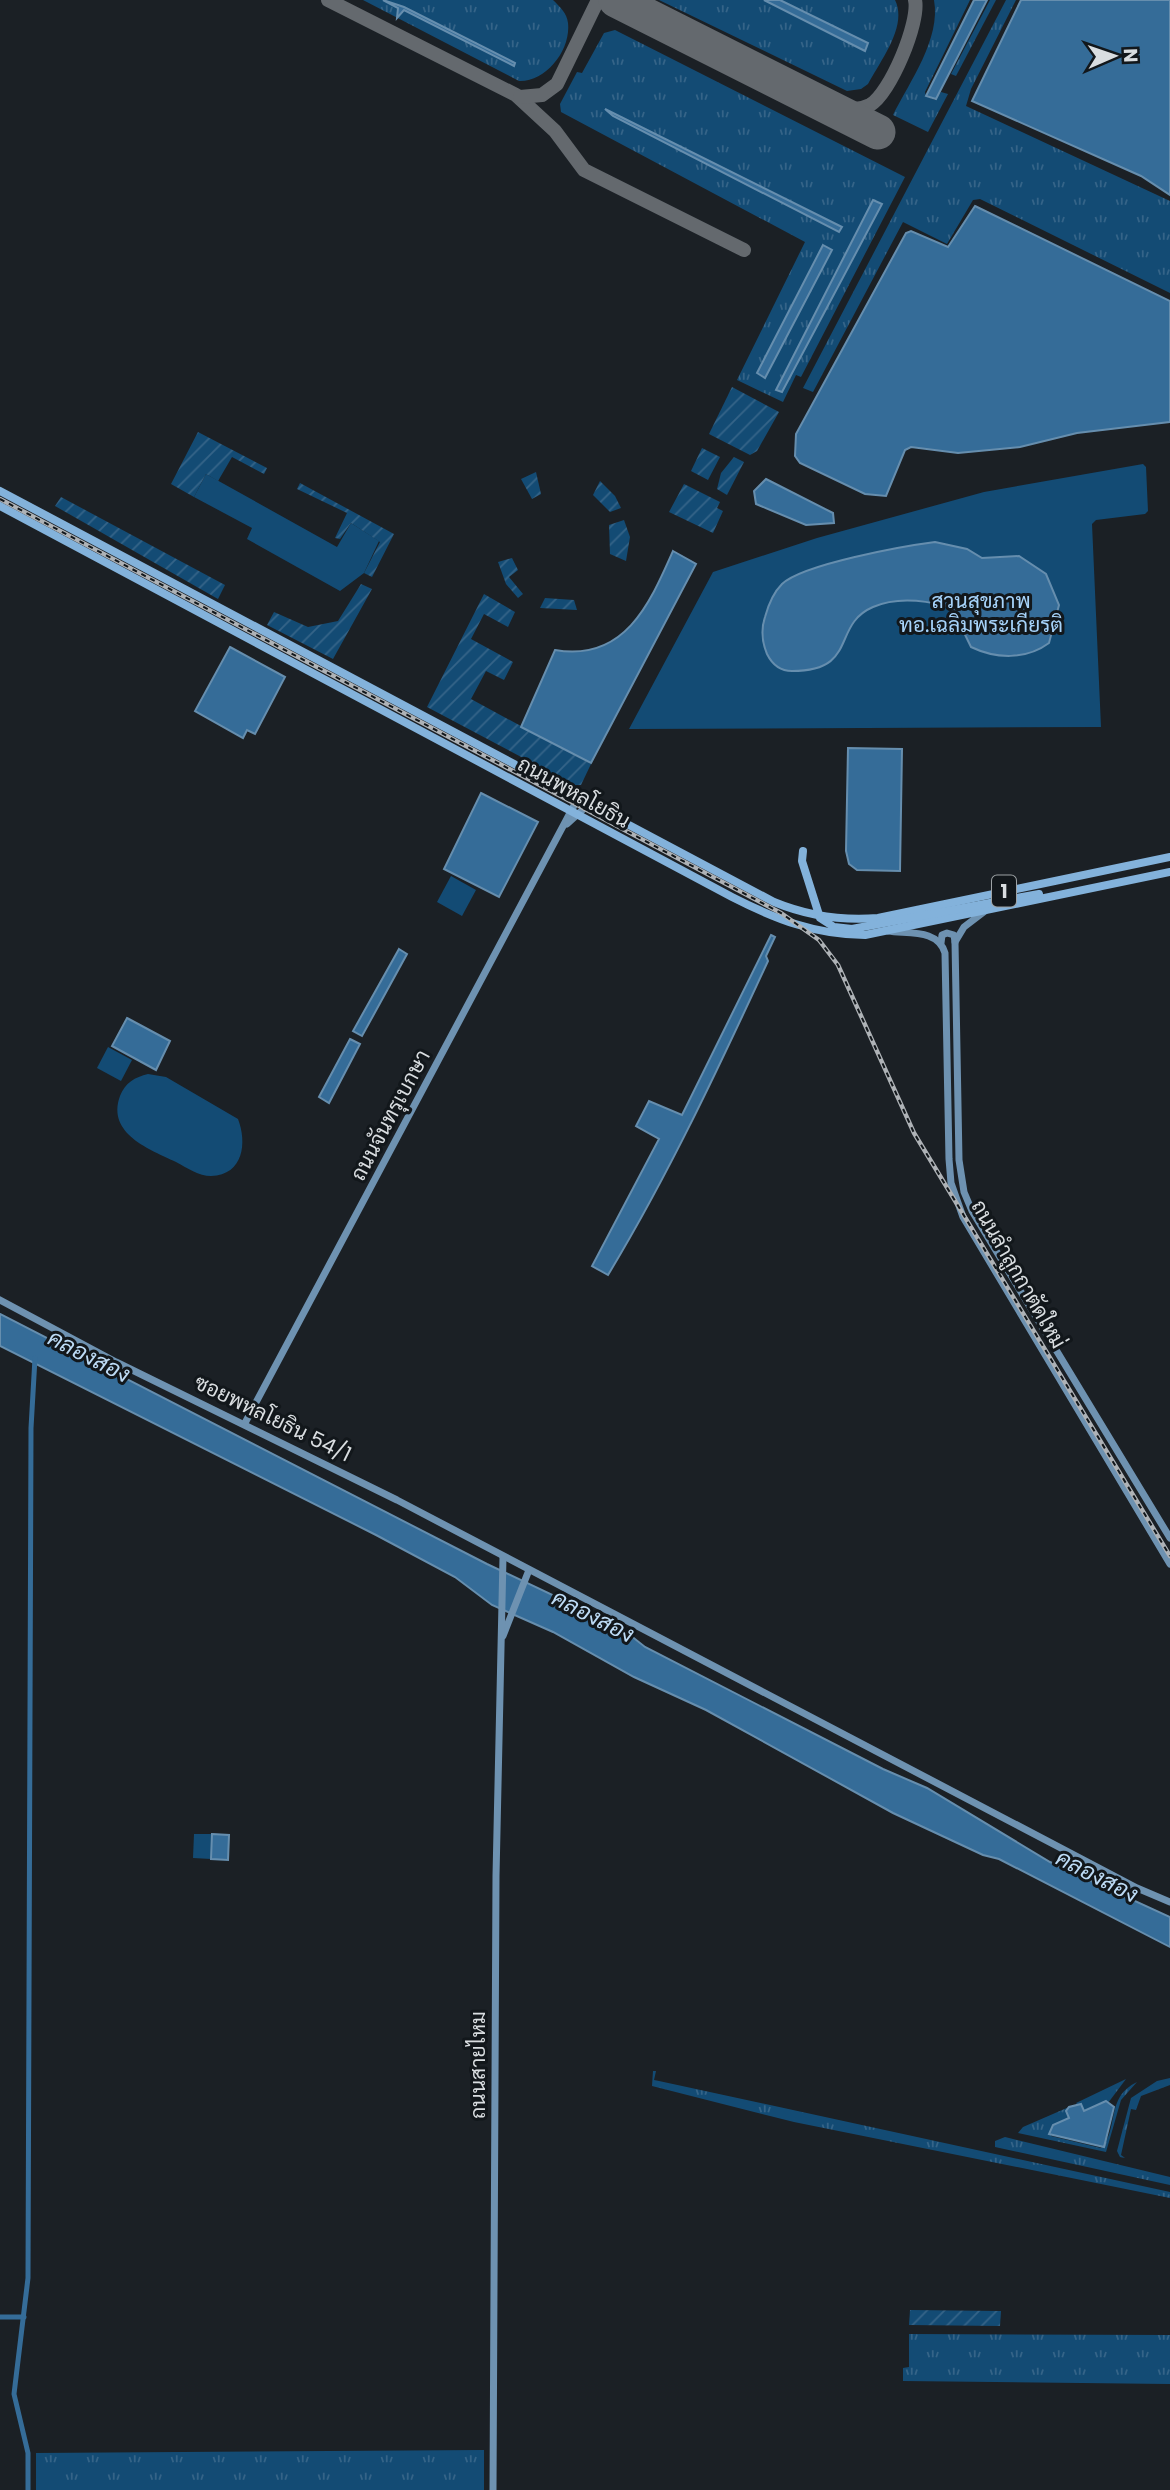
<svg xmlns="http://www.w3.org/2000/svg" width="1170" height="2490" viewBox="0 0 1170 2490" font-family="Poppins,Sarabun,sans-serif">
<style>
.grass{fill:url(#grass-tufts)}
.park{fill:#134b74}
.garden{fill:url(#garden-furrows)}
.water{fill:#356c98;stroke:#668eae;stroke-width:2}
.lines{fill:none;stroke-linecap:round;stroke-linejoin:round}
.canal{stroke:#356c98;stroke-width:5}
.taxiway{stroke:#64696e;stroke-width:14}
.runway{stroke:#64696e;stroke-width:35}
.secondary{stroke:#6e92b1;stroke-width:7}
.primary{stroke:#83b2db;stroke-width:8}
.rail-casing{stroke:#aeb2b6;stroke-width:4.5}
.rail{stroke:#12171b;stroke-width:2;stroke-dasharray:5;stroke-linecap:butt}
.primary-bridge{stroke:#83b2db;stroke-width:8}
.labels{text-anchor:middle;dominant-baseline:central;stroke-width:6;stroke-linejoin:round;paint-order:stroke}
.shield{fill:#12171b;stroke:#9da2a5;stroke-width:2}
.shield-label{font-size:19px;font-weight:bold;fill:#d9dde0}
.park-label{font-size:21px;fill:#a6d3fa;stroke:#12171b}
.street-label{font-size:21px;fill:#d9dde0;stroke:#12171b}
.water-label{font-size:23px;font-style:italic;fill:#bddbf5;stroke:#12171b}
</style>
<defs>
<pattern id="grass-tufts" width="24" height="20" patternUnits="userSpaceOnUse" patternTransform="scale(1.75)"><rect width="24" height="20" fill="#134b74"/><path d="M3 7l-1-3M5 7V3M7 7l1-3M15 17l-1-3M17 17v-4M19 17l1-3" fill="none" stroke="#356488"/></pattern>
<pattern id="garden-furrows" width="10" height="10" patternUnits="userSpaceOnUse" patternTransform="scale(1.75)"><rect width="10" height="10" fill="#134b74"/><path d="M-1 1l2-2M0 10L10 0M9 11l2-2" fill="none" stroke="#356488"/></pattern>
</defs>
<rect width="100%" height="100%" fill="#1b2025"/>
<g class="grass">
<path d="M363,0H553C560,7 567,13 568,23C571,50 546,82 519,81Z"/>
<path d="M659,0H895C908,26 880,61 868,84L861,89L847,91Z"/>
<path d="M934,0H970L925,92L926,96L935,100L941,92L948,94L928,132L893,115C910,81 941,39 934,0Z"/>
<path d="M990,0H996L956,76L951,74Z"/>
<path d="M1006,0H1016L971,89L966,106L1170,201V293L980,199L973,200L947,244L903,222L813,392L803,388Z"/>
<path d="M615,30L905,177L801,377L796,375L783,402L737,380L805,242L561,112L560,104L577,72L582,73L604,33Z"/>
<path d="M653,2071H656L654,2080L659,2081L1170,2192V2198L794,2122L652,2086Z"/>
<path d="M1170,2078V2085L1141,2096L1136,2110L1131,2109L1121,2155L1125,2158L1120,2157L1117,2151L1131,2098L1157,2081Z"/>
<path d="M1126,2079L1108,2103L1105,2101L1083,2111L1076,2103Z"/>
<path d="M1137,2082L1121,2100L1106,2152L1018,2133L1023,2127L1069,2107V2118L1053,2125L1051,2136L1101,2148C1119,2130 1105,2097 1137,2082Z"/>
<path d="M1005,2137L1170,2177V2185L995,2147V2141Z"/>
<path d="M909,2334L1170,2335V2384L903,2381V2368L909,2367Z"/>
<path d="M484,2450V2490H36V2453Z"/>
</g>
<g class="park">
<path d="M1143,464L1146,467L1148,511L1145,514L1096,520L1092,524L1101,727L629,729L713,572L817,538L984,492Z"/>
<path d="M206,474L337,547L351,523L379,541L364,573L340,591L247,539L252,528L194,497Z"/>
<path d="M451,876L476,890L462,916L437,902Z"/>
<path d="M108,1047L132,1060L121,1081L97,1068Z"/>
<path d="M148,1074L166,1077L238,1119C247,1142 244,1175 211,1176C199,1176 187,1168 176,1162C151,1150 106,1134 120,1096C125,1083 135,1077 148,1074Z"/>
<path d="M194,1834H212L211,1859L193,1858Z"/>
</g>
<g class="garden">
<path d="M732,387L779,412L757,451L750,455L709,434Z"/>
<path d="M198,432L267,468L264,474L232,457L218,481L206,474L194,497L171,484Z"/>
<path d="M702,448L720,457L708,480L691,471Z"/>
<path d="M734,457L744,462L727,495L717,489L721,473Z"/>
<path d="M536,472L541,494L532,499L521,479Z"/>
<path d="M600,481L615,496L621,508L610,512L593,495Z"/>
<path d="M300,483L394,534L372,577L364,573L380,542L351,523L340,539L335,538L347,513L297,489Z"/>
<path d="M684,484L720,502L717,508L723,511L713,533L669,512Z"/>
<path d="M61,497L225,585L218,599L55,506Z"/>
<path d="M624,520L630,537L626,561L610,554L609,525Z"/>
<path d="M512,558L518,570L509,577L523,594L518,598L506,584L498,562Z"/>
<path d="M361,584L372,589L333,659L267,625L274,612L308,627L338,621Z"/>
<path d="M484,594L515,612L508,627L484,614L471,639L513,662L504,680L486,671L471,699L591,764L581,785H574L427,707Z"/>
<path d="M545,598L574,600L577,610L540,608Z"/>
<path d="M910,2310L1001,2311L1000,2326L909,2325Z"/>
</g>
<g class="water">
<path d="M383,0L404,7L515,63L514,66L404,10L397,18L398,8Z"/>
<path d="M764,0H780L868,43L865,51Z"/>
<path d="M974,0H987L936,99L926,96Z"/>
<path d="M1021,0H1170V195L1141,176L972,101Z"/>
<path d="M605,109L842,227L839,232L613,116Z"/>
<path d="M873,200L882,204L782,392L776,390Z"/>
<path d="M975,206L1170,301V422L1077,433L1020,447L958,453L911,447L905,450L886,496L865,494L800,463L795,456L796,434L906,233L911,231L948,247Z"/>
<path d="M823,245L832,250L765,378L757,373Z"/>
<path d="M766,479L833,513L834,523L806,525L756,504L754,491Z"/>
<path d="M935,542L967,549L982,558L1019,556L1046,574L1059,605L1049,643C1026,660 996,659 971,647L953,610L946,606C923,600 896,597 873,607C831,625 859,671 792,671C780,671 772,664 767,654C762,642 761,629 765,617C768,606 773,593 782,584C803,564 904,546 935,542Z"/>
<path d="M673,551L696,564L591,763L521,727L555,650C625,662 650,603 673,551Z"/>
<path d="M230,647L285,677L255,734L247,730L243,738L195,711Z"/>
<path d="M848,748L902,749L900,871L857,870L849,864L846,851Z"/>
<path d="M481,793L538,822L499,897L444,869Z"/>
<path d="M771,935L775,937L766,956L768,961C719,1067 669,1174 608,1275L592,1266L659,1139L636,1126L649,1101L682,1115Z"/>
<path d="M399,949L407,954L362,1036L353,1031Z"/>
<path d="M127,1018L170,1041L156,1070L112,1046Z"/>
<path d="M350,1039L360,1044L329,1103L319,1097Z"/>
<path d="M0,1314L487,1564L620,1627L645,1647L883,1769L927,1788L1050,1862L1170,1917V1947L999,1859L983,1855L893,1813L706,1710L634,1677L553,1632L492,1605L455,1577L376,1535L0,1346Z"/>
<path d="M212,1834L229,1835L228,1860L211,1859Z"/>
<path d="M1106,2101L1114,2107L1104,2147L1049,2134L1053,2125L1069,2118L1066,2111L1069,2107L1081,2104L1084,2111Z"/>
</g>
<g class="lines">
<g class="canal">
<path d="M0,2317H24"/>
<path d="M28,2490V2453L14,2394L28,2278L31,1428L35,1358"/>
</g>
<g class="taxiway">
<path d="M328,0L516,95L555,131L584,170L744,250"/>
<path d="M520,97L542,95L557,84L598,0"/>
<path d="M831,109C844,109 858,111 870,105C890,94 920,22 915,0"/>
</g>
<path class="runway" d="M616,0L878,132"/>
<g class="secondary">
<path d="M567,824L589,804"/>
<path d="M985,911L964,927L955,942L959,1160L964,1192L972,1211L1170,1538"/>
<path d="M888,931C909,934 938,929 945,953L949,1159L951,1183L963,1217L1170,1564"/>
<path d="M941,943L942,935L947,933L954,935L955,942"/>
<path d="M0,1300L116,1362L397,1500L1137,1888L1170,1902"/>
<path d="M245,1423L578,798"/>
<path d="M503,1636L529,1570"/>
<path d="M493,2490L496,1876L503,1557"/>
</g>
<g class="primary">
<path d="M0,491L774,902C808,916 841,921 878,918L1170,857"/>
<path d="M0,506L732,897C775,919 816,935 865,935L1170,872"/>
<path d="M1011,899L1039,894"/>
</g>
<g class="rail-casing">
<path id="rail" d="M0,499L781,913L819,940L838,965L914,1133L1170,1556"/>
</g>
<use href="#rail" class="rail"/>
<path class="primary-bridge" d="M803,851L802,861L820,918L834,927L852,929L1011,899"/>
</g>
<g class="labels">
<rect class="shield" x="992" y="875.5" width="24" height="31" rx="5"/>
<g class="shield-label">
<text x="1004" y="891">1</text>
</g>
<g class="park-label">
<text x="981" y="600">สวนสุขภาพ<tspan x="981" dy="24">ทอ.เฉลิมพระเกียรติ</tspan></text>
</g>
<g class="street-label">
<text transform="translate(574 792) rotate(29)">ถนนพหลโยธิน</text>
<text transform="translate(390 1115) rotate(-62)">ถนนจันทรุเบกษา</text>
<text transform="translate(1019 1274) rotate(60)">ถนนลำลูกกาตัดใหม่</text>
<text transform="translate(273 1418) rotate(26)">ซอยพหลโยธิน 54/1</text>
<text transform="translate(477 2065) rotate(-90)">ถนนสายไหม</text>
</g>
<g class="water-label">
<text transform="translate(89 1356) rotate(27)">คลองสอง</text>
<text transform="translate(593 1616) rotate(27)">คลองสอง</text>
<text transform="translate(1097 1876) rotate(27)">คลองสอง</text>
</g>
</g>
<g transform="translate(1114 56) rotate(88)" stroke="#12171b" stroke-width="5" paint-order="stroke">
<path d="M0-5L12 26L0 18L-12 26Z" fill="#d9dde0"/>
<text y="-10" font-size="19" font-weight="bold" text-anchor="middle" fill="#d9dde0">N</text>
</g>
</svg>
